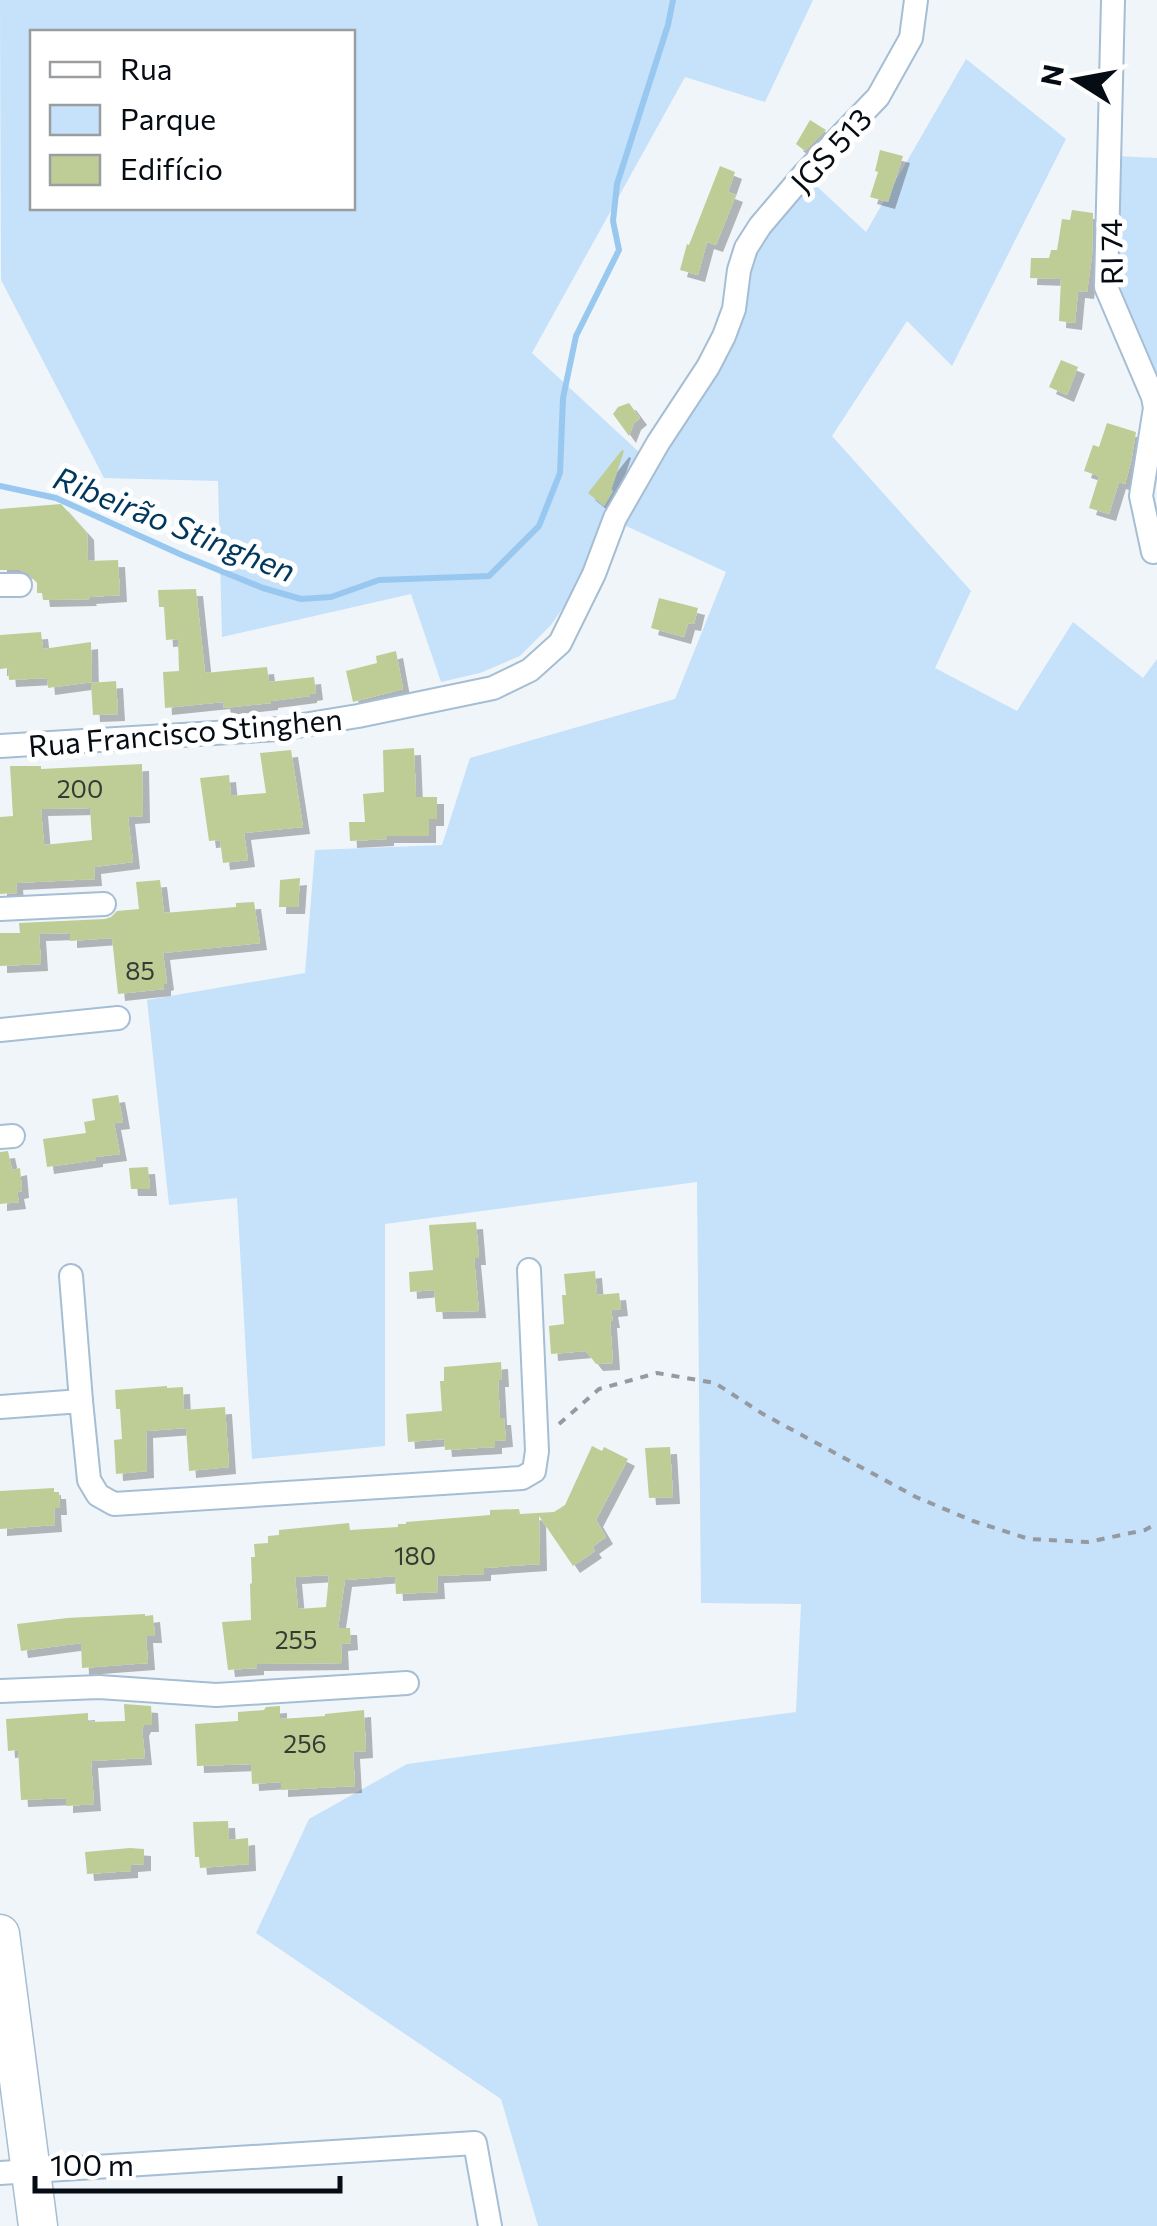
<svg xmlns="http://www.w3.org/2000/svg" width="1157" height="2226" viewBox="0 0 1157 2226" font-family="Commissioner,sans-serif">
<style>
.green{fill:#c6e1fa;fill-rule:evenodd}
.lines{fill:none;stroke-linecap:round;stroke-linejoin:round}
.stream{stroke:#98c7f0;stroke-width:6}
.building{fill:#bdcd95;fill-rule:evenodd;filter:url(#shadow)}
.minor-casing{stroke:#a5bed4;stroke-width:26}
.primary-casing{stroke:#a5bed4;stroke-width:41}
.path{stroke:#949aa0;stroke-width:4;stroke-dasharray:8 8;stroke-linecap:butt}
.minor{stroke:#fff;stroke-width:22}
.primary{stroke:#fff;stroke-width:38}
.labels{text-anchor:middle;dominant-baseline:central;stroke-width:10;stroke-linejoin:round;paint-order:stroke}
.number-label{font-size:25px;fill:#333c34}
.street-label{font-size:30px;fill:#050c14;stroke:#fff}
.water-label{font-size:32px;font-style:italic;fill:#00385d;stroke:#fff}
</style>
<defs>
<filter id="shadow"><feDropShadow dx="7" dy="7" stdDeviation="0" flood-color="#0004"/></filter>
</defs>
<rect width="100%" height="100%" fill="#f0f5fa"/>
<g class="green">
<path d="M0,0H813L765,102L685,77L532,353L640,453L572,595L551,625L520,656L480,673L441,682L411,594L222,637L218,481L104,478L1,280ZM32,32H352V208H32Z"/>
<path d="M966,59L1066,139L952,366L907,321L832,436L971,591L935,668L1017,711L1073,622L1143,678L1157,659V2226H538L501,2099L256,1933L309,1819L407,1764L796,1712L801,1604L701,1603L697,1182L385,1224V1446L252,1459L237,1198L169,1205L147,1000L305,973L315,850L442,845L470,758L675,699L726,572L624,525L655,464L751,251L810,180L866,232Z"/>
<path d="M1115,156L1157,158V396L1113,288Z"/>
</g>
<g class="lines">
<path class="stream" d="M0,486L56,498L182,555L263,588L301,599L331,597L379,580L489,576L539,526L560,473L563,398L576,336L619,250L613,221L617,184L668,25L673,0"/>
</g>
<g class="building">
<path d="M810,120L826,130L805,151L796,144Z"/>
<path d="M880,150L903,156L888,202L870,197L878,172L875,171Z"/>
<path d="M720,166L735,172L728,192L736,195L716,245L707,242L698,275L680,270L687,244L689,245Z"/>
<path d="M1072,210L1093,213L1092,256L1087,292L1078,291L1075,323L1059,321L1061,279L1030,278L1031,258H1049L1051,250H1057L1062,219L1070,220Z"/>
<path d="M1061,360L1078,367L1067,395L1049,387Z"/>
<path d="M629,403L640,418L634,423L629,436L613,414L618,407Z"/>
<path d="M1107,423L1136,432L1131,462L1125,484L1119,482L1109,514L1089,508L1099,476L1084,471L1093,445L1099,447Z"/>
<path d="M622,450L624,451L611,490L613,491L604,506L588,493Z"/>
<path d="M61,504L87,533L88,561L118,560L120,595L89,597L90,599L43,600L42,593H37V583L28,573L20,570H0V509Z"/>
<path d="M196,589L205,673L267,667L269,682L314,677L316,693L310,694V696L271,701V703L224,708L223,702L165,708L163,672L179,671L178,639L166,640L164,607H159L158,590Z"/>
<path d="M659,598L698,608L694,624L688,623L684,637L651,628Z"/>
<path d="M41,632L43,649L91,642L92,682L48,688L47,678L9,680L8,668L0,669V635Z"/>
<path d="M396,651L403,689L353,702L346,671L377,663L376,656Z"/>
<path d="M116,681L118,714L93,715L91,683Z"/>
<path d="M414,748L416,797H437V819H429V836H387V839L350,841L349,822H365L363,794L384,792L383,750Z"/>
<path d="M291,750L303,827L244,833L248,860L223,863L220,840L209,841L200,778L229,775L231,796L266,793L260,753Z"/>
<path d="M142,764L143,816L128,817L133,862L94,867L95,879L16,883L17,893L0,894V817L13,816L10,766H41V769ZM90,808L92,840L44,845L41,809Z"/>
<path d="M300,878L298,907H279L280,880Z"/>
<path d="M160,880L164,913L236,907V903L254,902L260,943L163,953L167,983L164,984V989L118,994L112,938L70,941V933L39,934L41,964L0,966V933H20L19,923L105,919L111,917L117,911L139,909L136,882Z"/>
<path d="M118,1095L123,1122L114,1123L120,1154L96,1157V1160L47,1167L43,1139L86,1133L84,1122L95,1120L92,1099Z"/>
<path d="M8,1151L12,1170L20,1168L22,1191L17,1192L19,1202L0,1204V1152Z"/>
<path d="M148,1167L150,1189H131L129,1168Z"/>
<path d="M476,1222L479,1258H474L479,1311L436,1312L434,1290L410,1292L409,1272L433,1270L429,1225Z"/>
<path d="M595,1271L597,1295L619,1293L621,1309L611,1310L613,1321H610L613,1363L596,1364L586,1351L551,1354L549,1326L564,1324L562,1295H566L564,1274Z"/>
<path d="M501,1362L502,1380H498L500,1418H504L506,1440L495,1441V1447L445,1450L444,1439L408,1442L406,1414L442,1411L440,1381H444V1367Z"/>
<path d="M167,1386V1388L183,1387L184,1410L225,1407L229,1467L189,1471L186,1428L146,1431L147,1471L116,1474L114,1440L122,1439L120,1409H116L115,1390Z"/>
<path d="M592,1446L602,1451L604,1447L628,1459L596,1520L606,1537L592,1547L595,1551L573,1566L539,1516L540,1564L484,1568V1574L437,1576L438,1592L396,1594L395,1576L345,1580L338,1628H350L351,1643L341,1644L342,1663L257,1664V1668L228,1670L222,1622L251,1620L250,1584L252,1583L251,1557H255L254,1544L268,1543V1536L279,1535V1530L349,1523L350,1530L398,1527V1524H406V1522L490,1515V1510L519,1509L520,1514L554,1512L565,1505ZM329,1575L326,1607L298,1609L295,1577Z"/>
<path d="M670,1447L673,1497L649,1498L645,1448Z"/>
<path d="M54,1488V1492H59L60,1508H54L55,1525L0,1529V1491Z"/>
<path d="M145,1614V1616L153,1615L155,1636H146L148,1663L82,1668L81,1643L21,1651L17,1624L67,1618Z"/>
<path d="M124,1704L151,1706L152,1725H144L142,1729L145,1758L91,1761L94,1804L66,1806V1798L21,1800L18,1750L8,1751L6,1719L88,1713V1722L125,1721Z"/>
<path d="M280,1706V1719L325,1716V1714L364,1710L366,1751L353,1752L355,1786L281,1790V1782L252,1784L251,1764L197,1766L195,1724L238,1721V1712L264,1710L266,1707Z"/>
<path d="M228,1821L229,1840L248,1838L249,1864L200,1868L199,1857H195L193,1822Z"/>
<path d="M130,1848L144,1849V1864L131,1865V1871L87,1874L85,1852Z"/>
</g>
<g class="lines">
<g class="minor-casing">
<g id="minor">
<path d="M1113,0L1106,287L1153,397L1155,408L1141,496L1153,552"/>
<path d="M0,585H20"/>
<path d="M0,746L279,729L358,716L493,688L530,670L560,643L594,574L615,518L658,443L708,367L724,336L734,309L739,270L746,248L760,226L805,173L878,97L911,38L916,0"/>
<path d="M0,909L104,904"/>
<path d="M0,1030L118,1018"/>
<path d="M0,1137L13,1136"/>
<path d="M71,1276L81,1401"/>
<path d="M0,1407L81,1401L89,1480L98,1495L114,1504L522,1478L534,1471L537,1451L529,1270"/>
<path d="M0,1691L99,1687L216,1695L407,1683"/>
<path d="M0,2173L475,2143L490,2226"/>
</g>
</g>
<g class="primary-casing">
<path id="primary" d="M0,1934L38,2226"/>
</g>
<path class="path" d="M559,1424L599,1389L657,1373L715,1383L763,1414L916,1497L973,1521L1029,1539L1088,1542L1145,1530L1157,1523"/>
<use href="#minor" class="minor"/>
<use href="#primary" class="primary"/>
</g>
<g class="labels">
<g class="number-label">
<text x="80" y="788">200</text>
<text x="140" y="970">85</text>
<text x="415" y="1555">180</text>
<text x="296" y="1639">255</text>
<text x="305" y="1743">256</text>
</g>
<g class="street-label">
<text transform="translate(830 149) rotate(-47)">JGS 513</text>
<text transform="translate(1110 252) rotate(-91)">RI 74</text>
<text transform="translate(185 731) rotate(-5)">Rua Francisco Stinghen</text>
</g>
<g class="water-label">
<text transform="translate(175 523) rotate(22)">Ribeirão Stinghen</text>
</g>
</g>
<rect x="30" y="30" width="325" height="180" fill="#ffffff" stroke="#9b9ea1" stroke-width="2.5"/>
<rect x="50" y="62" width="50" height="15" fill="#ffffff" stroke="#9b9ea1" stroke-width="2.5"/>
<text x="120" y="80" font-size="30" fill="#050c14">Rua</text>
<rect x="50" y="105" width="50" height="30" fill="#c6e1fa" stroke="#9b9ea1" stroke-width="2.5"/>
<text x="120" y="130" font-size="30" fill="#050c14">Parque</text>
<rect x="50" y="155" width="50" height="30" fill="#bdcd95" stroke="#9b9ea1" stroke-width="2.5"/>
<text x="120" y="180" font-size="30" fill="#050c14">Edifício</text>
<g transform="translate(1077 80) rotate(281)" stroke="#ffffff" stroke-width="8" paint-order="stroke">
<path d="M0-8L18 38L0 25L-18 38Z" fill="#050c14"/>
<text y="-15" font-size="28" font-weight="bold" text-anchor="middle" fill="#050c14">N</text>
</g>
<path d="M35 2176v15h305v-15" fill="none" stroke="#050c14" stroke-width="5"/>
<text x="50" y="2176" font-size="30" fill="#050c14" stroke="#ffffff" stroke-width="8" paint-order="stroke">100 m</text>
</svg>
